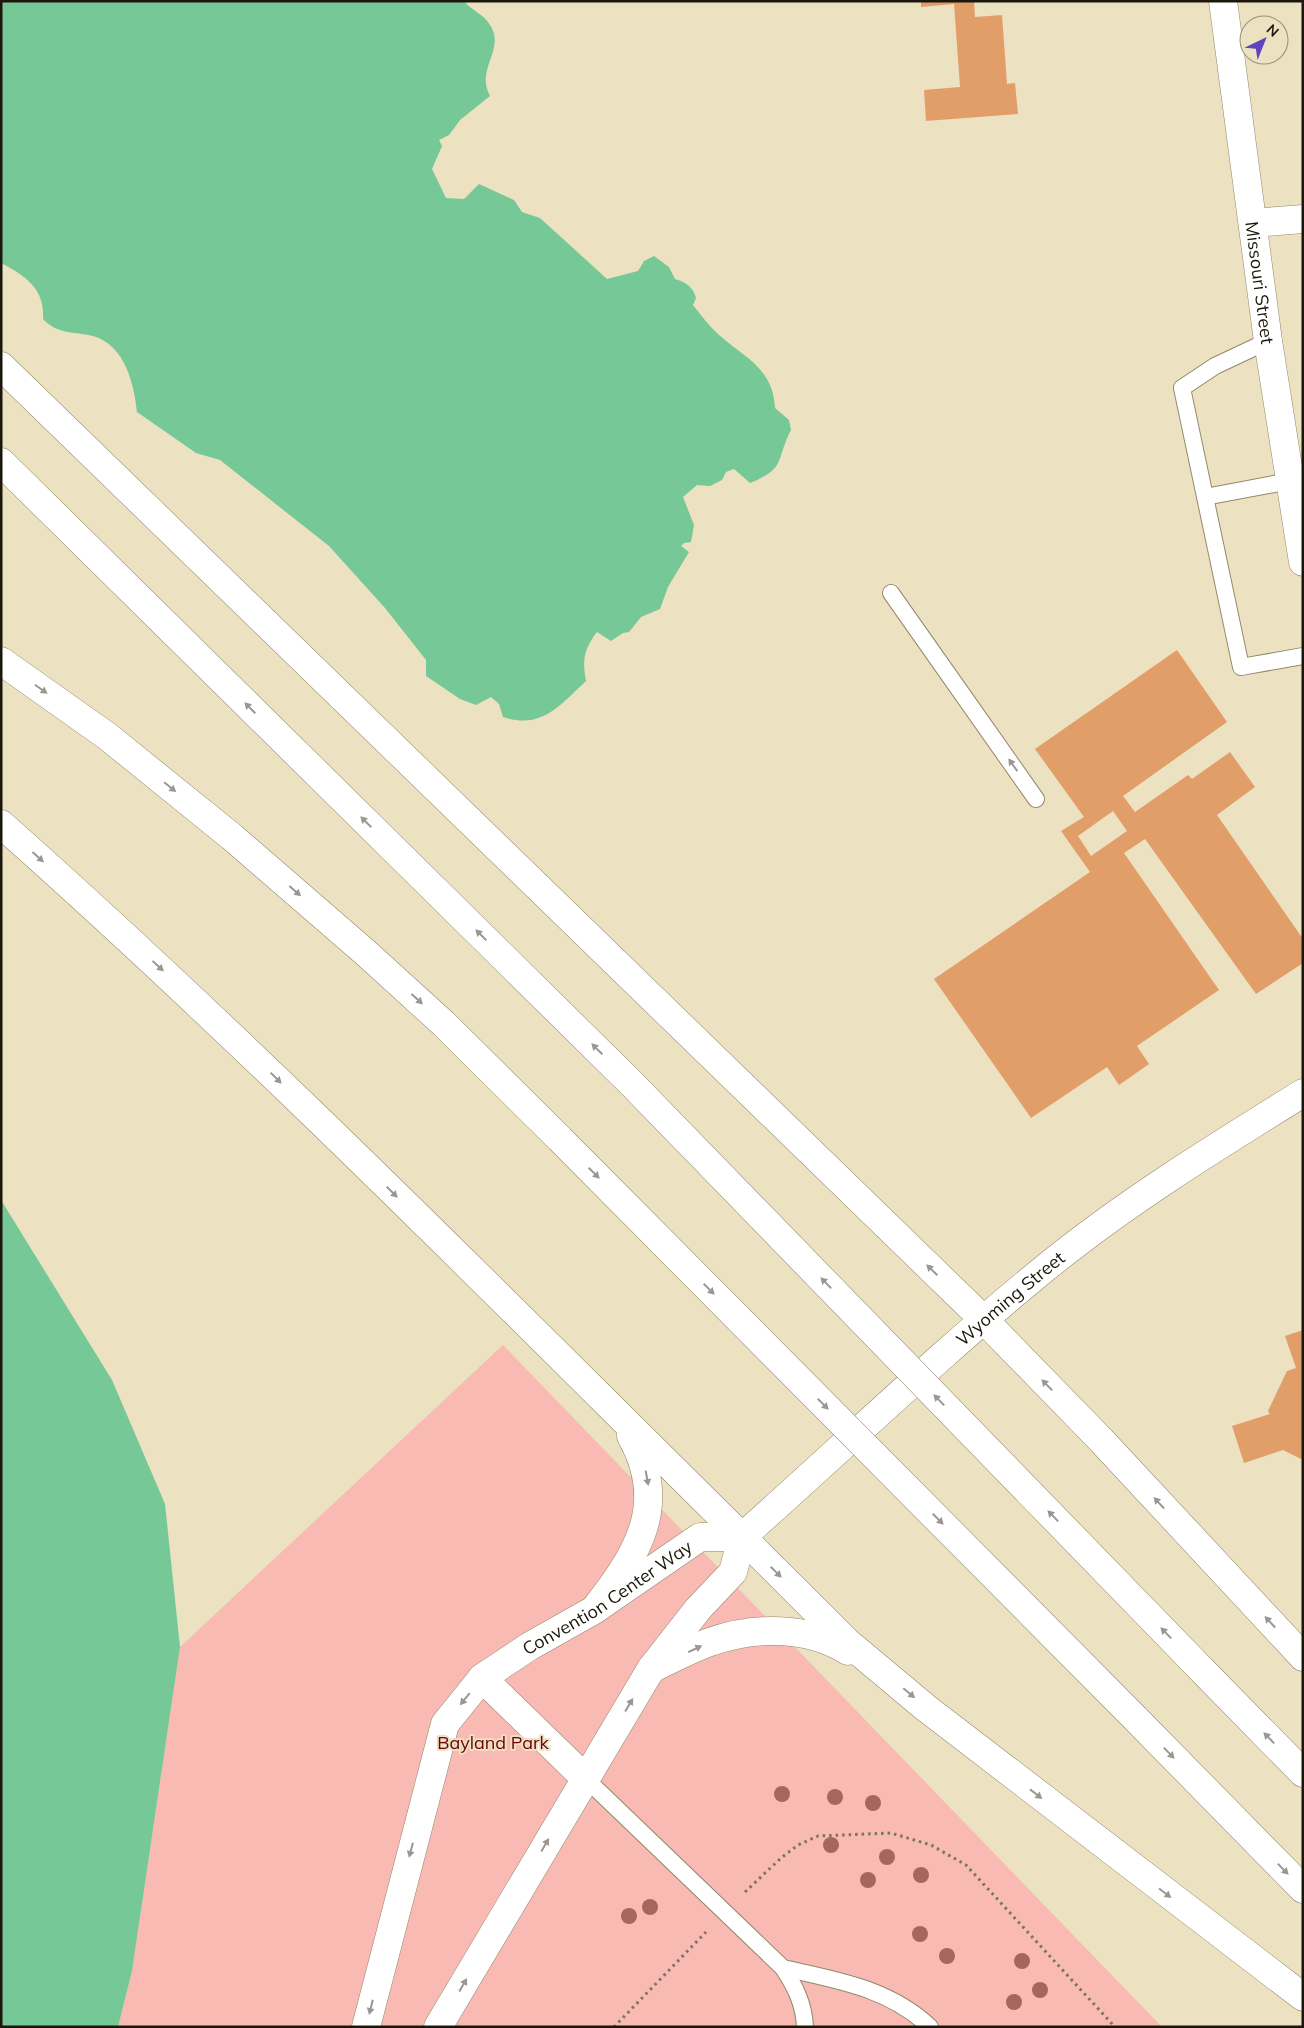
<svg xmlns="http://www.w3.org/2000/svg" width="1304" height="2028" viewBox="0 0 1304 2028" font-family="Mulish,sans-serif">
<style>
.green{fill:#f9bab3}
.water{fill:#76c897}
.building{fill:#e29e69;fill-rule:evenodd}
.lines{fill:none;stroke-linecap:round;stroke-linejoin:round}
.service-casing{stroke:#92886a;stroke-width:18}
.minor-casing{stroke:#92886a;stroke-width:29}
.tertiary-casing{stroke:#92886a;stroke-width:29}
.secondary-casing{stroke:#92886a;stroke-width:29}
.motorway-casing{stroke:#92886a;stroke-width:29}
.path{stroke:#7b745f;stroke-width:3;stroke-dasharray:2.5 4;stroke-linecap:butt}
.service{stroke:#fff;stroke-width:16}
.minor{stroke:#fff;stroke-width:28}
.tertiary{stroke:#fff;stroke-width:28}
.secondary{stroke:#fff;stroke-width:28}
.motorway{stroke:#fff;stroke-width:28}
.motorway-bridge-casing{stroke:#92886a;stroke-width:29;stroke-linecap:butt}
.motorway-bridge{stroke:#fff;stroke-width:28}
.tree{fill:#a7665d}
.oneway{fill:#989792}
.labels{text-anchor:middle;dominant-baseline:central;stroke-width:4;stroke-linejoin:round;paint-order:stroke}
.street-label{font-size:18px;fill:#1b170c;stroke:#ece1c1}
.park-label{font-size:18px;fill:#6e010b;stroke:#ece1c1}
</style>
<rect width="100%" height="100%" fill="#ece1c1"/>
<path class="green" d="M503,1345L1162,2027H118L132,1971L180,1647Z"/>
<g class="water">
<path d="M1,1H464C472,11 484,14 490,25C506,49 475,69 490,96L460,120L449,135L439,140L442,146L432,169L446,198L464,199L479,184L514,200L522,212L540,218L607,279L638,271L644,261L654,256L669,267L675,279C686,282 693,287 696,298L693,305C701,315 709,326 719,335C745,358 773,368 775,408L789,420L791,430C775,461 787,468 750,483L734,469L726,472L722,480L710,486L697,485L683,497L694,525L691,542L684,543L681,546L689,552L668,587L660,609L641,617L629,632L623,633L611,641L597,632C584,649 582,660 586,681C560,705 542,730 503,717L499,704L491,697L476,705L460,699L426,676V660L385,608L329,546L220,460L196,453L137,412C134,384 125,345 93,336C73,331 58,335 43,319C45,289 26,276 1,263Z"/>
<path d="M1,1200L112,1380L165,1504L180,1647L132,1971L118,2027H1Z"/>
</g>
<g class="building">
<path d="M921,1H974L975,17L1002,15L1007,84L1015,83L1018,114L926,121L924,90L960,87L954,4L921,7Z"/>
<path d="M1177,650L1227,722L1123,796L1135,812L1188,775L1192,779L1230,752L1255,787L1217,815L1303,939V963L1256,994L1145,839L1124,853L1219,990L1137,1046L1149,1064L1119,1085L1107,1067L1031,1118L934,979L1090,872L1061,831L1084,817L1035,749ZM1113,811L1127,831L1091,856L1078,836Z"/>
<path d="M1303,1330V1460L1283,1450L1244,1463L1232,1426L1270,1414L1268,1411L1287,1371L1296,1368L1285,1336Z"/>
</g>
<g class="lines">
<g class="service-casing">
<g id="service">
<path d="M1268,341L1215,366L1182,388L1241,667L1303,656"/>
<path d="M1205,497L1290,481"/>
<path d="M891,593L1036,799"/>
<path d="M585,1778L783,1968C795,1986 804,2004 805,2027"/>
<path d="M783,1968C836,1980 889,1988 930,2027"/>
</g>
</g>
<g class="minor-casing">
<g id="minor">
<path d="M1253,223L1303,219"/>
<path d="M482,1678L585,1778"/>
<path id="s1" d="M366,2027L445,1724L482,1678L530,1646L594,1610L700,1537H742L733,1572L698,1609L651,1669L438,2027"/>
</g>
</g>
<g class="tertiary-casing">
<g id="tertiary">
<path id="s2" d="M1223,1L1268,341L1303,562"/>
<path id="s3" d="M742,1537C842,1448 940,1354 1044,1269C1125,1203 1214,1148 1303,1093"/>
</g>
</g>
<g class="secondary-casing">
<g id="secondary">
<path d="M1,824C258,1052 498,1296 742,1537"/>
<path d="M594,1610C637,1555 670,1505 631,1436"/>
</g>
</g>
<g class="motorway-casing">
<g id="motorway">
<path d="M1,366L984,1320L1101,1440L1303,1657"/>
<path d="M1,462L632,1084"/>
<path d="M1,661L107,736L232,837L366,953L444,1024L560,1139"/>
<path d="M742,1537L847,1642L926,1708L1303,1997"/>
<path d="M1200,1668L1303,1773"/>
<path d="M651,1669C670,1660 690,1649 710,1642C755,1626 807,1626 848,1651"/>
<path d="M1135,1718L1303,1889"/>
</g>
</g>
<g class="path">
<path d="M745,1892L781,1858L798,1845L818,1836L891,1833L931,1845L966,1865L1115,2027"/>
<path d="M614,2027L706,1932"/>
</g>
<use href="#service" class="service"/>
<use href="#minor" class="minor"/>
<use href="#tertiary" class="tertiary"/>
<use href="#secondary" class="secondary"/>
<use href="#motorway" class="motorway"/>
<g class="motorway-bridge-casing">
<g id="motorway-bridge">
<path d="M632,1084L1200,1668"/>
<path d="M560,1139L1135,1718"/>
</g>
</g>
<use href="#motorway-bridge" class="motorway-bridge"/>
</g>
<g class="tree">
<circle cx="782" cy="1794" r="8"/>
<circle cx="835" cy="1797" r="8"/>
<circle cx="873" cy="1803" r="8"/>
<circle cx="831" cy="1845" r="8"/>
<circle cx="887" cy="1857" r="8"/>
<circle cx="921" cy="1875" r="8"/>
<circle cx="868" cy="1880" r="8"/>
<circle cx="650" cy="1907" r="8"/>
<circle cx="629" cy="1916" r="8"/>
<circle cx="920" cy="1934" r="8"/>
<circle cx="947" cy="1956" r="8"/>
<circle cx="1022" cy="1961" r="8"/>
<circle cx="1040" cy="1990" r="8"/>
<circle cx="1014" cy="2002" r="8"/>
</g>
<defs><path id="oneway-solid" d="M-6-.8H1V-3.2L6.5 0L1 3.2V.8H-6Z" transform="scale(1.25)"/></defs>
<g class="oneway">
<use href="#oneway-solid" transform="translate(41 689) rotate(35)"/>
<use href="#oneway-solid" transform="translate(250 708) rotate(-135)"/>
<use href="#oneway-solid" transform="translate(1013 765) rotate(-125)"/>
<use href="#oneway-solid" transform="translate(170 787) rotate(39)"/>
<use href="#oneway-solid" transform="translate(366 822) rotate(-135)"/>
<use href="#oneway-solid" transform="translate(38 857) rotate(42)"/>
<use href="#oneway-solid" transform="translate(295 891) rotate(41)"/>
<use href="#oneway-solid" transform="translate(481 935) rotate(-135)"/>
<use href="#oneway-solid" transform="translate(158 966) rotate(43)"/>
<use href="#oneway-solid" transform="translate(417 999) rotate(42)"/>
<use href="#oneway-solid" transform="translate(597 1049) rotate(-135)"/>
<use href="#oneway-solid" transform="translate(276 1078) rotate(45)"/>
<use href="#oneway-solid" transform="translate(594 1173) rotate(45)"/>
<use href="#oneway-solid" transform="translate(392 1192) rotate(45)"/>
<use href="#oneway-solid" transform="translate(932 1270) rotate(-136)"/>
<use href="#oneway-solid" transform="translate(826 1283) rotate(-134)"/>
<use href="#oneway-solid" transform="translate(709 1289) rotate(45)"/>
<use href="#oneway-solid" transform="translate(1047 1385) rotate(-134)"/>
<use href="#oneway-solid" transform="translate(939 1400) rotate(-134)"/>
<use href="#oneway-solid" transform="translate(823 1404) rotate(45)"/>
<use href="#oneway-solid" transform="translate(647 1478) rotate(80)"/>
<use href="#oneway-solid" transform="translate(1159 1503) rotate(-133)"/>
<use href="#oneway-solid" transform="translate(1053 1516) rotate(-134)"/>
<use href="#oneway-solid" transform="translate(938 1519) rotate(45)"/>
<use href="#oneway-solid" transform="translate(776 1572) rotate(45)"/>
<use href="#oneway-solid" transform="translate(1270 1622) rotate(-133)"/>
<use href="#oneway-solid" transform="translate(1166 1633) rotate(-134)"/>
<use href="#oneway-solid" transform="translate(695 1649) rotate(-25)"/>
<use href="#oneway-solid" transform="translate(909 1693) rotate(40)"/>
<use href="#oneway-solid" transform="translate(465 1699) rotate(129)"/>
<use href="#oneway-solid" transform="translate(629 1705) rotate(-59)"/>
<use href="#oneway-solid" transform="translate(1269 1738) rotate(-134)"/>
<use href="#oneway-solid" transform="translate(1169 1753) rotate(46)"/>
<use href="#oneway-solid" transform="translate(1036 1794) rotate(38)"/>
<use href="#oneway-solid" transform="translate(545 1845) rotate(-60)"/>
<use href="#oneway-solid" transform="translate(411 1850) rotate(105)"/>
<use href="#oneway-solid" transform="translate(1283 1869) rotate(46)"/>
<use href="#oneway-solid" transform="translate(1165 1893) rotate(37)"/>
<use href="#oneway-solid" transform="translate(463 1985) rotate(-60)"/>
<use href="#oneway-solid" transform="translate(371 2007) rotate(104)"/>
</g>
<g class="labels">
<g class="street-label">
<text stroke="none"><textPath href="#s2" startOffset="284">Missouri Street</textPath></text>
<text stroke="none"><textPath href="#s3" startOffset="359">Wyoming Street</textPath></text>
<text stroke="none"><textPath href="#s1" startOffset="521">Convention Center Way</textPath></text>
</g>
<g class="park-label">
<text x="493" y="1742">Bayland Park</text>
</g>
</g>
<rect width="1304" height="2028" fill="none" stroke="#1b170c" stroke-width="5"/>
<g transform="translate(1264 40) rotate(43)"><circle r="24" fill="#ece1c1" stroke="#989079"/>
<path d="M0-4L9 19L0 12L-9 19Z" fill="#5e44bc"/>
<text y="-8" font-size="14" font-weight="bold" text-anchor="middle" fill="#1b170c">N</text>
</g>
</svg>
